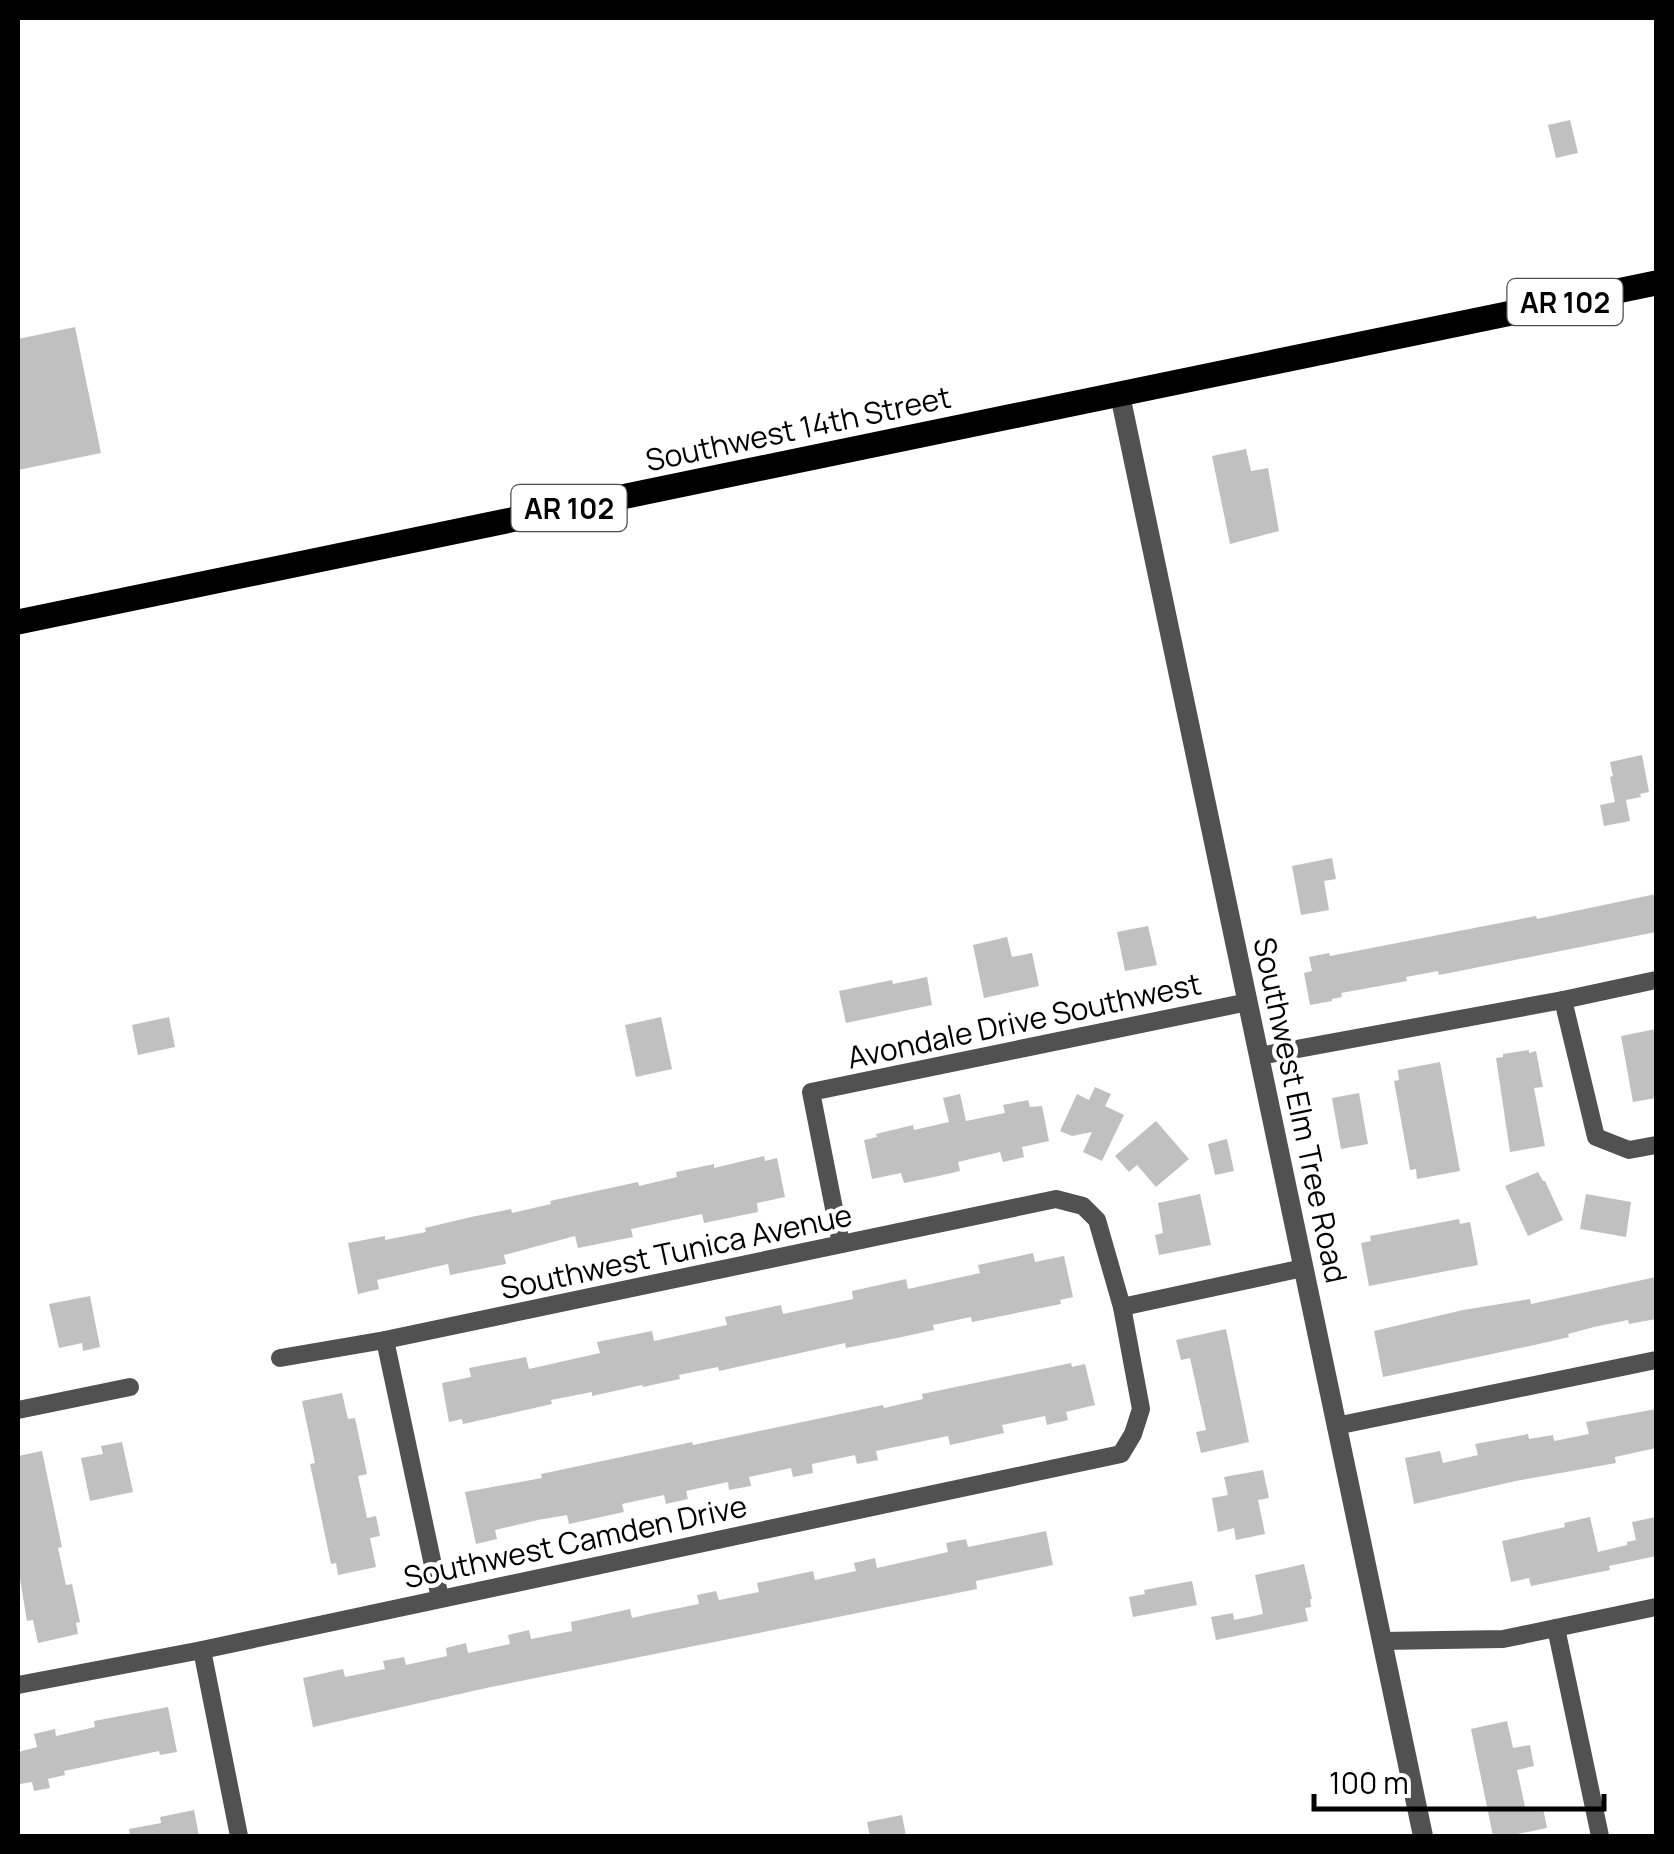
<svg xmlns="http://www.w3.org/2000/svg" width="1674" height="1854" viewBox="0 0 1674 1854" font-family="Manrope,sans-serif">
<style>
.building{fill:#c0c0c0}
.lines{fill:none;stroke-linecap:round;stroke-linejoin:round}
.minor{stroke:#515151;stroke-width:18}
.tertiary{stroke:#515151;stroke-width:20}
.primary{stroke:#000;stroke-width:25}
.labels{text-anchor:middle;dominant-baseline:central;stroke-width:9;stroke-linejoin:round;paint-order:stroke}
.shield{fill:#fff;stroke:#4c4c4c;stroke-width:2.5}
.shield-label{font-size:28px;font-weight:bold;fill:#000}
.street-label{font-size:30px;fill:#000;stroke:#fff}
</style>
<rect width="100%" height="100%" fill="#fff"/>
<g class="building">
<path d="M1570,120L1578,153L1556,158L1548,125Z"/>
<path d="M75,327L101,453L18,470V339Z"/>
<path d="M1246,449L1251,471L1268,468L1279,531L1230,544L1212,456Z"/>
<path d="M1642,755L1649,792L1640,794L1641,797L1626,800L1630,821L1604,826L1600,805L1615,802L1610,777L1613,776L1610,762Z"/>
<path d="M1332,858L1336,879L1324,881L1329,910L1301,915L1292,866Z"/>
<path d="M1656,894V932L1439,975L1438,971L1406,977L1407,981L1341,993L1342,997L1332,999V1001L1310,1005L1304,973L1312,971L1309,957L1329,953L1330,956L1536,916L1537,919Z"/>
<path d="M1148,926L1157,965L1125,971L1117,932Z"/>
<path d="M1007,937L1012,957L1032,953L1039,986L984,998L973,945Z"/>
<path d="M927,977L932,1005L846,1023L839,991L892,980L893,984Z"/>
<path d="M169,1017L175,1047L138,1055L132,1025Z"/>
<path d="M661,1017L672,1069L636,1077L625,1025Z"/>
<path d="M1656,1029V1098L1633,1102L1621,1036Z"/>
<path d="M1529,1050V1053L1536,1051L1543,1087L1534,1088L1545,1146L1510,1152L1496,1058L1503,1057V1054Z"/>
<path d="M1440,1062L1460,1171L1417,1179L1416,1169L1410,1170L1394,1081L1399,1080L1398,1070Z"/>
<path d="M1095,1087L1111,1094L1105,1106L1124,1115L1102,1161L1083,1152L1092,1132L1072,1136L1060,1131L1077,1094L1089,1100Z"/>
<path d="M1359,1093L1368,1144L1341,1149L1332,1098Z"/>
<path d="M960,1094L966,1121L1005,1113L1003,1105L1028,1100L1030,1107L1042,1106L1049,1141L1022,1147L1024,1157L1003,1162L1000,1152L958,1162L960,1171L939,1176L904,1183L901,1173L872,1179L864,1140L877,1137L876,1134L913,1125L914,1130L949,1122L943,1098Z"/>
<path d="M1156,1121L1189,1159L1156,1187L1137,1165L1129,1172L1115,1156Z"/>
<path d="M1227,1139L1234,1171L1215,1175L1208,1144Z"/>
<path d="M764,1156L765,1161L777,1158L785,1197L757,1203L758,1212L704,1223L702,1214L631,1229L633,1237L578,1248L575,1236L504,1255L506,1264L450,1275L448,1264L377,1280L379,1289L358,1294L348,1243L385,1236V1240L426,1232L425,1228L471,1217L511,1209L512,1213L551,1204L550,1201L638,1182L639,1186L677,1177L676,1172L714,1164V1168Z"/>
<path d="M1538,1172L1543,1181H1545L1563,1220L1528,1236L1505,1186Z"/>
<path d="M1200,1194L1211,1245L1159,1255L1155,1235L1163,1233L1158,1203Z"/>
<path d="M1586,1194L1631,1202L1626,1237L1580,1229Z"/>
<path d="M1459,1219L1460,1224L1470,1222L1478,1265L1369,1286L1361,1243L1371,1241L1370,1236Z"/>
<path d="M1033,1253L1035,1262L1064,1256L1073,1297L1060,1300L1061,1304L972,1322L971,1317L933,1325L934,1330L897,1338L846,1348L845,1343L719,1371L718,1367L679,1375L680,1379L643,1387L642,1385L592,1396V1392L551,1400L552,1404L463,1424L462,1419L449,1422L442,1383L471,1377L469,1368L526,1357L529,1369L600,1353L597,1342L652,1331L654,1341L727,1325L725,1317L781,1305L783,1314L853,1299L852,1291L906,1279L908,1289L980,1273L978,1265Z"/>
<path d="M1656,1277V1319L1629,1324L1628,1320L1594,1327L1568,1334L1569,1337L1539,1344L1383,1377L1374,1331L1463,1310L1530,1299L1531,1304Z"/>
<path d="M90,1296L100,1347L83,1351L82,1343L59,1348L49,1304Z"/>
<path d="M1226,1329L1249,1442L1201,1453L1196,1432L1206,1430L1190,1358L1181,1360L1176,1340Z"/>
<path d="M1071,1363L1072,1367L1085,1364L1095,1405L1066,1412L1068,1420L1047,1425L1045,1416L1002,1425L1004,1433L950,1445L948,1436L876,1451L878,1460L857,1464L855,1455L812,1464L813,1473L793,1477L791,1468L749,1477L751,1486L729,1490L728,1482L686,1491L688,1499L666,1504L664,1495L622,1504L624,1512L569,1524L567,1515L538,1520L495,1530L497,1539L476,1544L465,1492L542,1478L541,1474L692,1442L693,1445L883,1405L884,1408L923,1399L922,1394Z"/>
<path d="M342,1393L348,1419L355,1418L367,1474L358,1476L367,1518L376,1516L380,1536L370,1538L376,1567L338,1575L336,1563L331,1564L318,1502L310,1464L315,1463L302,1401Z"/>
<path d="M1656,1409V1448L1615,1457L1616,1463L1516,1481L1414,1504L1405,1458L1440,1451L1443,1463L1478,1455L1475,1444L1528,1434L1529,1439L1553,1435L1554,1441L1589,1434L1586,1422Z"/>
<path d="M122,1442L133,1492L90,1501L81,1458L103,1454L101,1446Z"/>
<path d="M42,1451L62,1547L58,1548L66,1585L72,1584L80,1622L76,1623L78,1634L38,1643L33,1620L27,1621L18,1567V1456Z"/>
<path d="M1263,1470L1269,1498L1258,1500L1265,1534L1236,1540L1234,1528L1218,1532L1212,1498L1228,1495L1224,1477Z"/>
<path d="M1590,1517L1598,1552L1627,1545V1542L1636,1540L1632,1522L1656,1517V1556L1609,1566L1610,1570L1531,1586L1529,1578L1511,1582L1502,1541L1565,1527L1564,1523Z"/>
<path d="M1046,1531L1053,1565L976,1581L977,1589L491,1687L313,1727L303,1678L343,1669L345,1677L385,1669L383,1661L404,1657L406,1665L447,1656L446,1648L466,1643L468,1653L510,1644L508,1635L529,1630L531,1639L572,1631L571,1622L630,1609L632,1618L654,1613L699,1604L697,1595L716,1591L719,1600L759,1592L757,1583L813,1571L815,1580L856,1571L854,1563L875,1558L877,1568L948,1552L946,1543L966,1539L968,1547Z"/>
<path d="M1304,1564L1312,1599H1310L1311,1607L1305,1608L1308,1621L1216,1640L1211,1617L1233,1613L1234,1620L1263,1614L1255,1575Z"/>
<path d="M1192,1581L1197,1605L1133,1617L1129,1597L1145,1594L1144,1590Z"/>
<path d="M168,1707L177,1752L160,1755L159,1751L64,1771L65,1775L48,1779L50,1788L34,1791L32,1782L20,1784L18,1752L37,1747L34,1734L55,1729L56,1736L95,1727L94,1721Z"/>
<path d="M1507,1721L1513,1748L1530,1745L1534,1766L1517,1770L1526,1811L1543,1808L1547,1828L1508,1836H1493L1471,1729Z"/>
<path d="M194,1810L199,1836H130L129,1829L161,1823L160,1817Z"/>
<path d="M902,1815L906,1836H870L867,1822Z"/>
</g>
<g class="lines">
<g class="minor">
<path d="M1563,1000L1596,1137L1629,1150L1656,1145"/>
<path d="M1259,1056L1563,1000L1656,980"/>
<path d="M841,1244L811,1092L1248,1002"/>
<path d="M1122,1307L1303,1268"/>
<path d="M385,1340L440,1598"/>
<path d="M18,1410L130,1387"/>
<path d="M1336,1426L1656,1360"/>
<path d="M1556,1628L1600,1836"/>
<path d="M1382,1641L1503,1639L1656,1607"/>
<path d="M202,1650L239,1836"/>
<path d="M18,1685L202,1650L1121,1454L1133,1434L1141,1409L1122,1307L1097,1220L1083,1206L1056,1199L385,1340L280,1358"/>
</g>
<path class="tertiary" d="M1120,395L1423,1836"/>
<path class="primary" d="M18,622L1656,283"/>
</g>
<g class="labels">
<g class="shield">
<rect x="1507.5" y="279" width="115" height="46" rx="8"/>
<rect x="511.5" y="485" width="115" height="46" rx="8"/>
</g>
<g class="shield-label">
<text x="1565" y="302">AR 102</text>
<text x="569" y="508">AR 102</text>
</g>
<g class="street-label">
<text transform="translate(798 428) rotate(-12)">Southwest 14th Street</text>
<text transform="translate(1024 1020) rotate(-12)">Avondale Drive Southwest</text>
<text transform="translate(1301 1110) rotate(78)">Southwest Elm Tree Road</text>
<text transform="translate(676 1251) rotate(-12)">Southwest Tunica Avenue</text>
<text transform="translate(575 1541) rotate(-12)">Southwest Camden Drive</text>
</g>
</g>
<rect width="1674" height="1854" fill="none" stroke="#000000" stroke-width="40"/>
<path d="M1314 1794v15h290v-15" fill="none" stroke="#000000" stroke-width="5"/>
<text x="1329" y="1794" font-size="30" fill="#000000" stroke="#ffffff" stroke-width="8" paint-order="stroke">100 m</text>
</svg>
